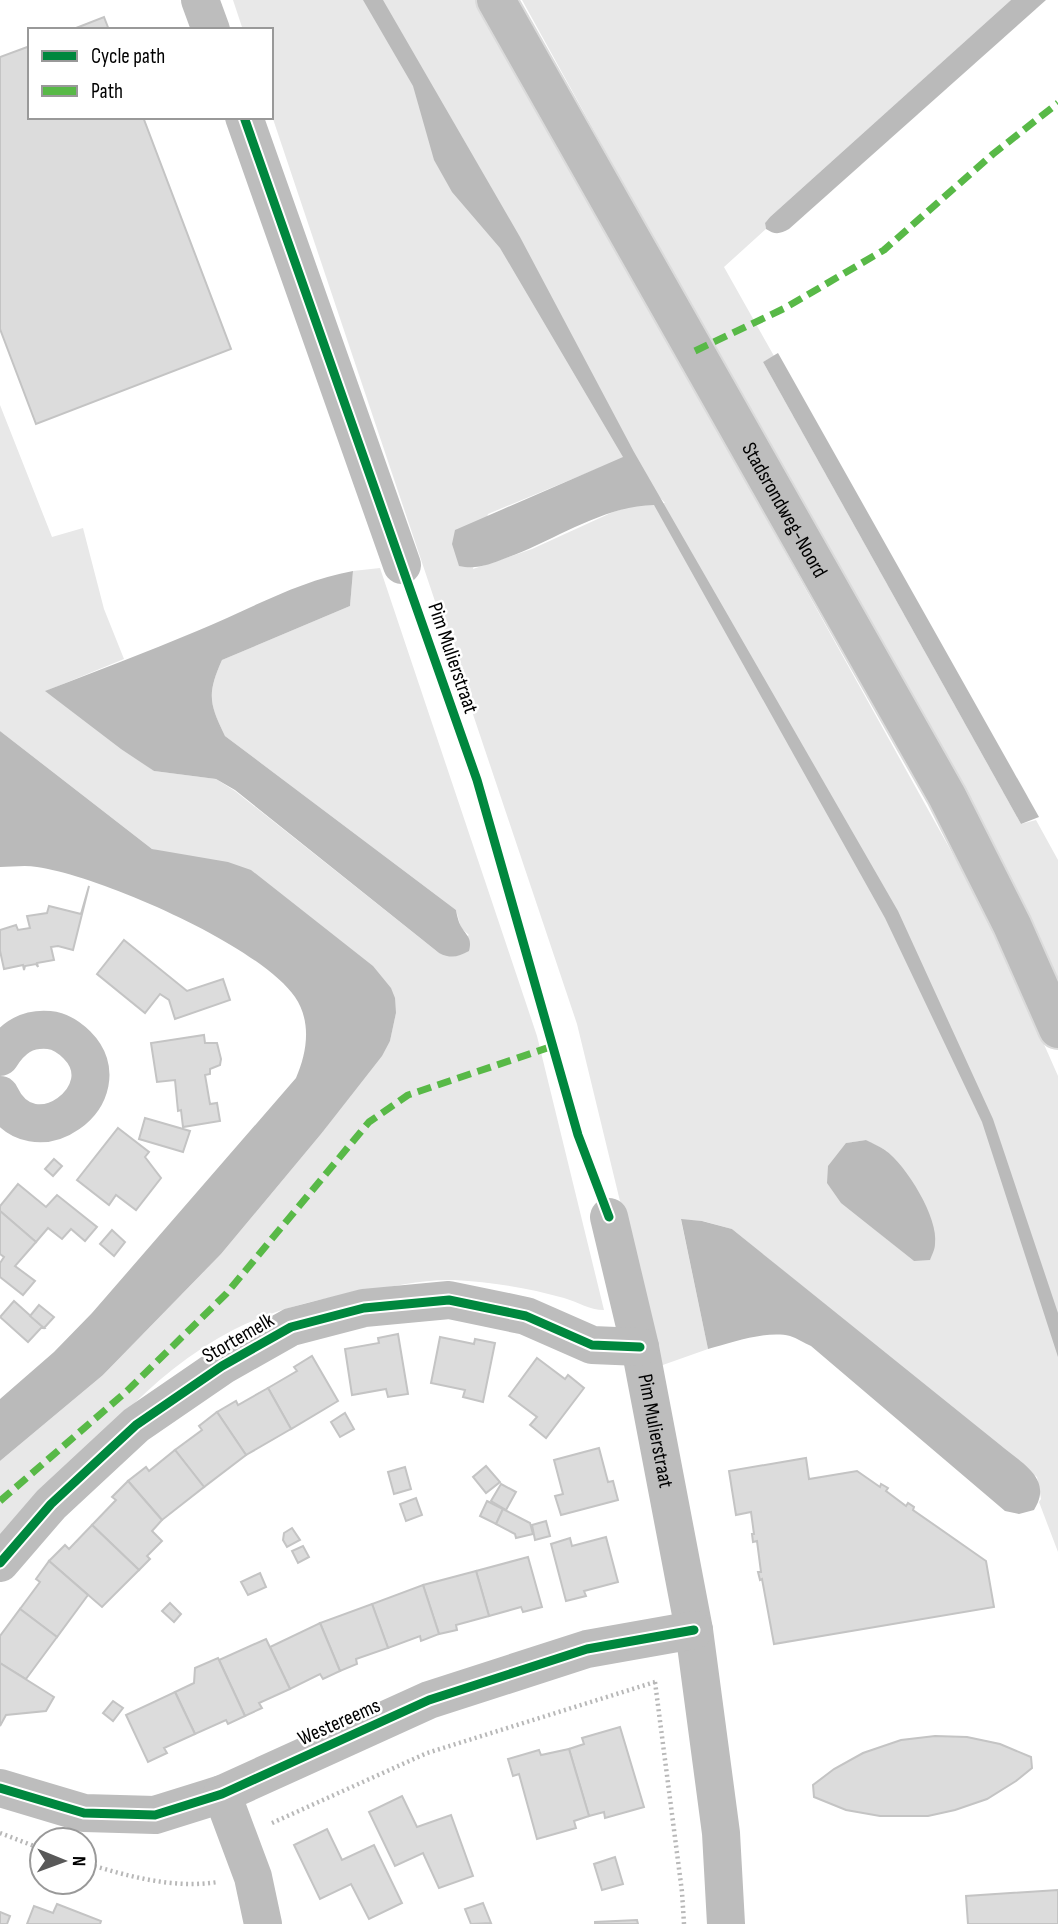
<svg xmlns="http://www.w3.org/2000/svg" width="1058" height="1924" viewBox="0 0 1058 1924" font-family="'Sofia Sans Condensed',sans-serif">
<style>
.green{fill:#e8e8e8;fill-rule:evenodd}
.water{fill:#bababa}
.building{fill:#dcdcdc;stroke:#c4c4c4;stroke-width:2}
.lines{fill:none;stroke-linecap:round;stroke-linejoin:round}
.major-casing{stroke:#dbdbdb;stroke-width:42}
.path{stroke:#b8b8b8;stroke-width:4.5;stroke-dasharray:2 3.5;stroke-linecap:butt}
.minor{stroke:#bdbdbd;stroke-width:38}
.major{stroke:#bdbdbd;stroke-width:38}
.quiet{stroke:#58b947;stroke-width:7;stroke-dasharray:14 7;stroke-linecap:butt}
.cycleway-casing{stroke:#fff;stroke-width:13}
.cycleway{stroke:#00873e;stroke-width:9}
.labels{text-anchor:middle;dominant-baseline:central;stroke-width:5;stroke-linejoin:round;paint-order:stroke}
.street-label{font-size:21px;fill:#000;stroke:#fff}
</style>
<rect width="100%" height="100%" fill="#fff"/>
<g class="green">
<path d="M233,0H478L965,876L1005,956L1058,1076V1552L1039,1502L1041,1499L1037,1477L732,1229L703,1221L681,1220L708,1349L660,1366L577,1024L271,113V30H243ZM623,458L665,503L632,506L613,512L532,549L473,569L488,514ZM866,1140L887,1151L914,1261L877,1231L846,1143Z"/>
<path d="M522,0H1011L770,217L765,223L766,229L724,267L774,356L763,362L1021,824L1036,820L1058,860V980L1035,930Z"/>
<path d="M0,405L52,537L83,528L104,609L124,659L46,691L154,771L216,779L235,791L439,953L469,935L461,928L456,910L225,736C209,703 207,694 222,660L350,606L353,571L380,568L537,1036L604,1310C589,1310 578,1302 564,1298C529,1288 492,1282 454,1280C423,1279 391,1287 360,1292C317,1299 272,1310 233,1330C135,1381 70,1476 0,1558V1461L103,1375L221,1254L321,1134L390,1041L396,1013L167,853L152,849L0,731Z"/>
</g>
<g class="water">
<path d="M363,0H383L520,237L634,452L898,911L993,1119L1058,1313V1357L982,1122L885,918L654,505C602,506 554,541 506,558C490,564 477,570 459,566L452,544L455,530L623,457L500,248L452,192L434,160L413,86Z"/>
<path d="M1011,0H1046L789,229C780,234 775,235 766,229L765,223L770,217Z"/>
<path d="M778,353L1039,817L1021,824L763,362Z"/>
<path d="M353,571L350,606L222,660C207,694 209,703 225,736L456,910C457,916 459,924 462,928C468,937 472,939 469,951C458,957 451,959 439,953L235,790L216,779L154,771L121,749L45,691C96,671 147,652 197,631C248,610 298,581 353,571Z"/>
<path d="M0,731L152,849L228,862L251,870L373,966L391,988L395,998L396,1013L390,1041L382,1056L321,1134L221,1254L103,1375L0,1461V1399L54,1352L92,1313L296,1078C307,1053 312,1022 295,997C259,945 100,876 37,867C25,865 12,867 0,867Z"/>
<path d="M866,1140C872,1143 879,1146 885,1150C906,1165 939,1218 935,1244C935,1249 932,1255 930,1260L914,1261L841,1203L827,1183L828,1166L846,1143Z"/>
<path d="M681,1219L702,1221L732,1229L999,1444C1021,1463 1054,1478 1034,1510L1019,1514L1005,1511L811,1346C804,1343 797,1338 790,1336C767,1330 731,1343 708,1349Z"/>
</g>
<g class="building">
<path d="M104,17L109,30H71Z"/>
<path d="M30,46V117H143L231,349L36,424L0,329V57Z"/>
<path d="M89,886L73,950L58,946L51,947L54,960L37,963L38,967L36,964L25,966L24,970L23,965L4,969L0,951V930L16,925L18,930L30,928L27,916L47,913L49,906L81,914Z"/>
<path d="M124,940L187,991L223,979L230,1000L175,1019L169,1000L160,994L145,1013L97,974Z"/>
<path d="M204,1035L205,1043H217L221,1059L220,1065L210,1069V1074L205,1075L210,1104L217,1103L220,1121L183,1127L181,1110L178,1111L175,1080L157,1082L151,1043Z"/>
<path d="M145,1118L190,1131L183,1152L139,1139Z"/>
<path d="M118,1128L149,1152L145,1157L161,1178L136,1210L116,1195L109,1205L77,1180Z"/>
<path d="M54,1159L62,1166L53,1176L45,1169Z"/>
<path d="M18,1184L46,1207L57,1195L97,1227L85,1241L71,1229L62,1239L48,1228L36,1242L0,1211V1206Z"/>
<path d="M0,1211L36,1242L15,1266L35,1281L23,1295L0,1277V1263L4,1257L0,1254Z"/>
<path d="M112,1230L125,1242L114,1256L100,1244Z"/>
<path d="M14,1301L44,1328H41L28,1342L0,1317Z"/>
<path d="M39,1305L54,1317L44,1328L30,1316Z"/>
<path d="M398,1334L408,1394L388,1397L386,1389L352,1395L345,1349L379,1343L378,1338Z"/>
<path d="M440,1337L474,1344L475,1339L495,1343L483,1402L463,1397L465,1390L431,1383Z"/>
<path d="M312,1356L338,1401L291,1429L268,1388L297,1371L294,1367Z"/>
<path d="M537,1358L565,1379L568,1375L584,1388L546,1438L530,1425L537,1417L509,1396Z"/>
<path d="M268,1388L291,1429L246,1455L217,1412L236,1401L238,1405Z"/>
<path d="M217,1412L246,1455L204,1487L175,1450L202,1430L199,1426Z"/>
<path d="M345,1413L354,1429L340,1437L331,1422Z"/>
<path d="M599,1448L608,1482L613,1481L618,1500L561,1515L555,1496L563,1494L554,1460Z"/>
<path d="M175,1450L204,1487L162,1520L128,1481L146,1467L149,1471Z"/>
<path d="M806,1458L809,1479L857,1471L880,1487L881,1484L888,1488L886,1491L906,1506L908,1503L914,1507L913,1510L986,1561L994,1607L774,1644L762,1579L760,1580L758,1572H761L757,1541L753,1542L752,1534H754L751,1512L736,1515L729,1471Z"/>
<path d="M486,1466L500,1482L486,1493L473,1477Z"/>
<path d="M405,1467L411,1489L394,1494L388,1472Z"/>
<path d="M128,1481L162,1520L152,1531L162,1541L147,1556L150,1559L139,1570L92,1525L116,1500L112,1497Z"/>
<path d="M501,1484L516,1492L506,1510L491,1501Z"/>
<path d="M416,1498L422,1515L406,1521L400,1504Z"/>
<path d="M487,1501L503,1509L496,1524L480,1516Z"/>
<path d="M503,1509L530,1523L533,1534L516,1538L515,1534L496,1524Z"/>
<path d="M546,1521L550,1536L535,1540L532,1525Z"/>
<path d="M92,1525L139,1570L102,1607L49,1561L65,1545L69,1549Z"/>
<path d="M292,1528L300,1540L287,1547L283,1540L284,1533Z"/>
<path d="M606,1537L618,1582L584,1591L586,1596L566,1601L551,1544L570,1538L572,1546Z"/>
<path d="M303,1546L309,1557L298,1563L292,1551Z"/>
<path d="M528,1557L542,1607L523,1612L521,1607L489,1616L476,1571Z"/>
<path d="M49,1561L88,1595L57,1637L20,1609L40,1582L36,1579Z"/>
<path d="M476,1571L489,1616L456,1625L457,1630L439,1634L423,1585Z"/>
<path d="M260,1573L266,1587L248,1595L241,1582Z"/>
<path d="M423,1585L439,1634L421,1641L420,1636L388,1648L372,1604Z"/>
<path d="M170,1603L181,1614L174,1622L162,1611Z"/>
<path d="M372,1604L388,1648L356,1659L357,1664L340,1671L320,1623Z"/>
<path d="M20,1609L57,1637L26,1679L0,1663V1636Z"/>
<path d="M320,1623L340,1671L323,1679L320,1674L290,1689L270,1647Z"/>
<path d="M266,1639L290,1689L259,1703L262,1708L245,1716L219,1660Z"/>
<path d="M218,1658L245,1716L228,1724L226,1720L195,1734L175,1692L194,1683L195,1668Z"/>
<path d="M0,1663L54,1697L46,1711L6,1715L0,1726Z"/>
<path d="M175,1692L195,1734L164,1748L167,1753L148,1762L126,1715Z"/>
<path d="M113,1701L123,1708L113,1721L103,1713Z"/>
<path d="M620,1727L644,1807L605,1818L604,1812L589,1816L569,1749L584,1744L582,1738Z"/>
<path d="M935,1736L967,1737L1000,1744L1031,1757L1032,1768L1016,1781L987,1799L955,1810L928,1816H880L846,1810L814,1797L813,1785L834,1769L863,1753L901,1740Z"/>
<path d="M569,1749L589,1816L574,1821L576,1828L537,1839L519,1774L513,1776L508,1759L539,1750L541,1755Z"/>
<path d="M402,1796L417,1827L451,1815L473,1876L439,1888L423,1853L395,1866L369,1812Z"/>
<path d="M327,1829L342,1860L374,1845L402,1903L369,1919L351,1884L320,1899L294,1845Z"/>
<path d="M615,1857L623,1884L602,1890L594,1864Z"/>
<path d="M1058,1890V1924H968L966,1896Z"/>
<path d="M483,1903L491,1923L471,1924L465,1909Z"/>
<path d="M57,1904L101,1921L100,1924H27L34,1906L53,1913Z"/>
<path d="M0,1912L10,1916L7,1924H0Z"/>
<path d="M637,1920L638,1924H595V1922Z"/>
</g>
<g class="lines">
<g class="major-casing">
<g id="major">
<path id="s2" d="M496,0L947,796L1012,925L1058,1029"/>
</g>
</g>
<g class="path">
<path d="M655,1682L682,1892L684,1924"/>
<path d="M272,1823L427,1753L655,1682"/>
<path d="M0,1833L42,1849"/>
<path d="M84,1863C128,1876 172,1889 218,1882"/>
</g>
<g class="minor">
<path d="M200,0L211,30"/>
<path d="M244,117L402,565"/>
<path d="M0,1057C12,1038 26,1028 49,1030C60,1031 69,1037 77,1045C125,1093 32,1163 0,1095"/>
<path id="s1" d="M609,1217L640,1347L694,1630L721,1833L726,1924"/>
<path d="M0,1563L51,1504L136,1425L222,1366L291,1327L364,1308L449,1300L526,1316L592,1345L640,1347"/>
<path d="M0,1788L84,1813L155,1815L222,1794L429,1700L587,1649L694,1630"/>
<path d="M222,1794L253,1877L263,1924"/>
</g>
<use href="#major" class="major"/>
<g class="quiet">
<path d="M695,351L785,308L884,250L993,154L1058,103"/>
<path d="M0,1501L127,1391L226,1294L369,1122L408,1095L553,1046"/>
</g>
<g class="cycleway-casing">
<g id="cycleway">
<path d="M244,117L477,780L578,1135L609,1217"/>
<path d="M0,1563L51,1504L136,1425L222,1366L291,1327L364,1308L449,1300L526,1316L592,1345L640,1347"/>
<path d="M0,1788L84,1813L155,1815L222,1794L429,1700L587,1649L694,1630"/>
</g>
</g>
<use href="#cycleway" class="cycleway"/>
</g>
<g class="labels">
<g class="street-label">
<text stroke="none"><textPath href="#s2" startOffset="586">Stadsrondweg-Noord</textPath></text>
<text transform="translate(453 658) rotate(71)">Pim Mulierstraat</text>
<text transform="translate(238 1338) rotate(-30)">Stortemelk</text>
<text stroke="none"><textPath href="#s1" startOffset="219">Pim Mulierstraat</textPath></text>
<text transform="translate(339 1722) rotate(-24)">Westereems</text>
</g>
</g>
<rect x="28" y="28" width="245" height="91" fill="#ffffff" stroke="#999999" stroke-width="2"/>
<rect x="42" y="51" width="35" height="10" fill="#00873e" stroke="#999999" stroke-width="2"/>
<text x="91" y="63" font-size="21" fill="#000000">Cycle path</text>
<rect x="42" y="86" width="35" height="10" fill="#58b947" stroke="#999999" stroke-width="2"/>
<text x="91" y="98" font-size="21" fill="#000000">Path</text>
<g transform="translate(63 1861) rotate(91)"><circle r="33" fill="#ffffff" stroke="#999999" stroke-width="2"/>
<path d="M0-5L12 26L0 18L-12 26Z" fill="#595959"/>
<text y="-10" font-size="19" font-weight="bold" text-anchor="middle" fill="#000000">N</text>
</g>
</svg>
